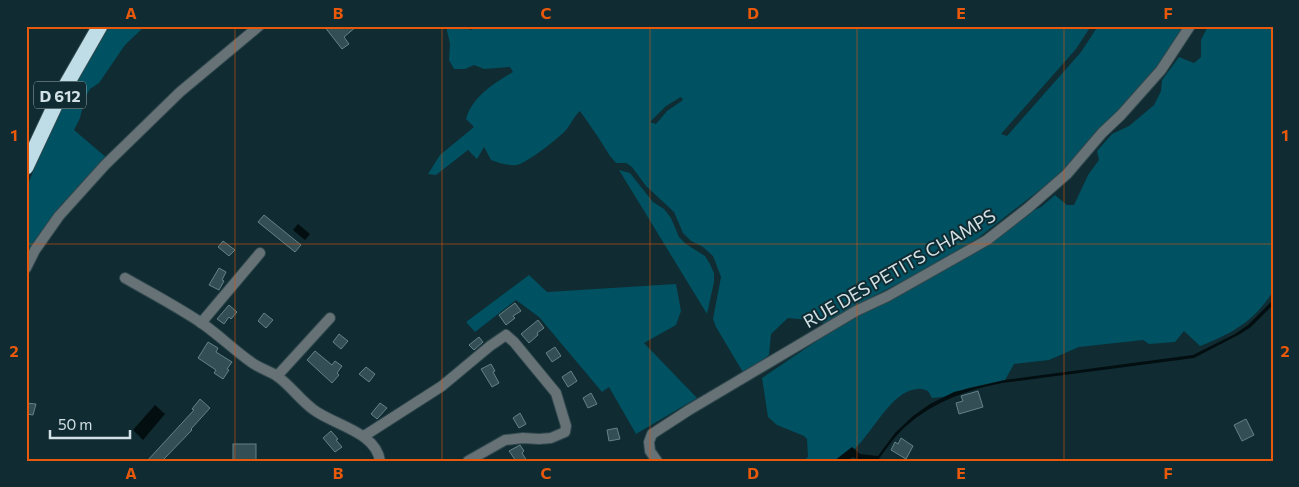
<svg xmlns="http://www.w3.org/2000/svg" width="1299" height="487" viewBox="0 0 1299 487" font-family="Commissioner,sans-serif">
<style>
.green{fill:#005161;fill-rule:evenodd}
.water{fill:#030e11}
.building{fill:#334e55;stroke:#658289}
.lines{fill:none;stroke-linecap:round;stroke-linejoin:round}
.street-casing{stroke:#2f484e;stroke-width:12}
.highway-casing{stroke:#2f484e;stroke-width:17}
.street{stroke:#667276;stroke-width:10}
.highway{stroke:#bfdde6;stroke-width:15}
.grid{fill:none;stroke:#e8590c;stroke-width:1;stroke-opacity:0.55}
.labels{text-anchor:middle;dominant-baseline:central;stroke-width:4;stroke-linejoin:round;paint-order:stroke}
.shield{fill:#102b31;stroke:#98aaaf;stroke-width:1}
.shield-label{font-size:16px;font-weight:bold;fill:#d2e1e5}
.street-label{font-size:18px;fill:#d2e1e5;stroke:#102b31}
.neatline{fill:none;stroke:#e8590c;stroke-width:2}
.grid-label{font-size:16px;text-anchor:middle;font-weight:bold;fill:#e8590c}
</style>
<rect width="100%" height="100%" fill="#102b31"/>
<g class="green">
<path d="M108,26H145L125,45L99,83L90,89L85,98L80,118L74,130L107,158L61,205L45,227L26,261V189L46,140L63,106Z"/>
<path d="M446,26H457L472,30L473,26H1091L1076,49L1001,134L1007,136L1081,52L1098,26H1187L1153,73L1064,171L978,238L937,264L860,303L844,312L829,324L809,320L788,318L771,334L769,355L744,374L716,327L713,319L721,277L713,256L703,247L691,241L683,233L674,212L646,186L632,167L626,163H616L610,156L598,137L580,111C574,116 571,124 566,130C559,138 527,163 517,165C507,166 500,163 491,160L484,147L477,159L468,150L436,175L428,174L440,155L474,127L466,119C472,97 494,83 513,72L510,67L484,69L474,65L465,69H454L449,60L450,44ZM681,97L683,100L667,111L656,124L650,122L666,106Z"/>
<path d="M1208,26H1273V291C1255,321 1231,334 1200,346L1184,331L1175,342L1149,344L1143,340L1079,347L1049,360L1014,364L1005,380L968,388L944,397L932,398L928,391C925,390 921,388 917,389C885,392 867,451 838,460C829,463 812,461 803,461L808,457L807,439L804,436L777,425L768,417L762,378L852,317L1019,217L1041,207L1055,195L1067,205H1074L1088,175L1099,160L1097,151L1112,134L1129,126L1154,105L1161,91L1162,80L1179,57L1194,63L1201,57V40Z"/>
<path d="M619,170L630,173L653,202L664,209L671,218L679,237L686,244L705,256L710,264L714,273V282L707,314Z"/>
<path d="M529,275L547,292L676,284L681,311L676,325L644,343L697,398L636,434L609,387L602,392L539,317L516,300L475,332L466,322Z"/>
</g>
<g class="water">
<path d="M298,224L310,234L305,240L293,230Z"/>
<path d="M1273,300V305L1251,327L1240,334L1194,358L1002,383C965,390 926,405 900,432C892,440 885,451 878,460L861,461L853,457L846,461H834L852,447L860,454L878,456L895,433L913,416L930,404L954,392L1005,380L1193,355L1235,334L1248,325Z"/>
<path d="M155,405L165,414L143,440L133,430Z"/>
</g>
<g class="building">
<path d="M324,26H357L344,37L349,44L342,49Z"/>
<path d="M264,215L301,245L295,252L258,222Z"/>
<path d="M223,241L235,250L229,256L218,247Z"/>
<path d="M219,268L226,272L222,280L224,281L219,290L209,285Z"/>
<path d="M515,303L521,311L513,316L515,318L506,325L499,315Z"/>
<path d="M229,305L237,312L231,319L229,317L224,324L217,319Z"/>
<path d="M264,313L273,320L266,328L258,321Z"/>
<path d="M538,320L544,328L537,333L538,335L529,343L521,334Z"/>
<path d="M339,334L348,341L341,349L333,342Z"/>
<path d="M479,337L483,342L474,350L469,345Z"/>
<path d="M208,342L218,348L216,352L232,362L227,369L229,370L223,379L214,373L216,370L198,358Z"/>
<path d="M555,347L561,356L552,362L546,353Z"/>
<path d="M315,351L332,365L335,361L342,366L337,373L339,375L332,383L307,360Z"/>
<path d="M491,364L495,371L493,372L499,383L492,387L481,369Z"/>
<path d="M366,367L375,374L369,382L359,374Z"/>
<path d="M571,371L577,381L568,387L562,377Z"/>
<path d="M978,391L983,407L959,414L956,403L963,401L961,396Z"/>
<path d="M591,393L597,404L588,408L583,398Z"/>
<path d="M200,399L210,408L191,429L192,430L162,461H147L194,410L192,409Z"/>
<path d="M26,403L36,404L33,415L26,414Z"/>
<path d="M380,403L387,408L377,419L371,414Z"/>
<path d="M520,413L526,424L519,428L513,418Z"/>
<path d="M1246,419L1254,435L1242,441L1234,425Z"/>
<path d="M617,428L620,439L609,441L607,430Z"/>
<path d="M331,431L338,439L336,440L342,447L335,452L323,438Z"/>
<path d="M901,438L913,446L906,459L891,450L895,442L898,444Z"/>
<rect x="233" y="444" width="23" height="17"/>
<path d="M520,445L524,451L522,453L527,461H516L509,451Z"/>
</g>
<g class="lines">
<g class="street-casing">
<g id="street">
<path d="M26,268L35,250L59,216L105,165L180,92L259,26"/>
<path d="M125,278C151,293 178,307 203,324C220,336 234,350 251,362C259,368 269,371 277,376C291,386 300,400 314,410C334,425 376,432 380,461"/>
<path d="M201,323L260,253"/>
<path d="M277,376L330,318"/>
<path d="M364,436L442,386L490,346L506,335L514,342L556,393L566,426L565,432L551,438L539,439L523,438L505,440L468,461"/>
<path d="M657,461L650,451L649,442L652,434L689,410L856,311L888,296L987,240L1028,208L1067,174L1102,133L1121,115L1161,70L1190,26"/>
</g>
</g>
<g class="highway-casing">
<path id="highway" d="M26,167L57,101L100,26"/>
</g>
<use href="#street" class="street"/>
<use href="#highway" class="highway"/>
</g>
<path class="grid" d="M235,26V461M442,26V461M650,26V461M857,26V461M1064,26V461M26,244H1273"/>
<g class="labels">
<rect class="shield" x="34" y="81.5" width="52" height="27" rx="4"/>
<g class="shield-label">
<text x="60" y="95">D 612</text>
</g>
<g class="street-label">
<text transform="translate(899 268) rotate(-30)">RUE DES PETITS CHAMPS</text>
</g>
</g>
<rect width="1299" height="487" fill="none" stroke="#102b31" stroke-width="55"/>
<path d="M50 430v8h80v-8" fill="none" stroke="#d2e1e5" stroke-width="2.5"/>
<text x="58" y="430" font-size="15" fill="#d2e1e5" stroke="#102b31" stroke-width="4" paint-order="stroke">50 m</text>
<rect x="28" y="28" width="1244" height="432" class="neatline"/>
<g class="grid-label">
<text x="131" y="19">A</text>
<text x="338" y="19">B</text>
<text x="546" y="19">C</text>
<text x="753" y="19">D</text>
<text x="961" y="19">E</text>
<text x="1168" y="19">F</text>
<text x="14" y="141">1</text>
<text x="1285" y="141">1</text>
<text x="14" y="357">2</text>
<text x="1285" y="357">2</text>
<text x="131" y="479">A</text>
<text x="338" y="479">B</text>
<text x="546" y="479">C</text>
<text x="753" y="479">D</text>
<text x="961" y="479">E</text>
<text x="1168" y="479">F</text>
</g>
</svg>
